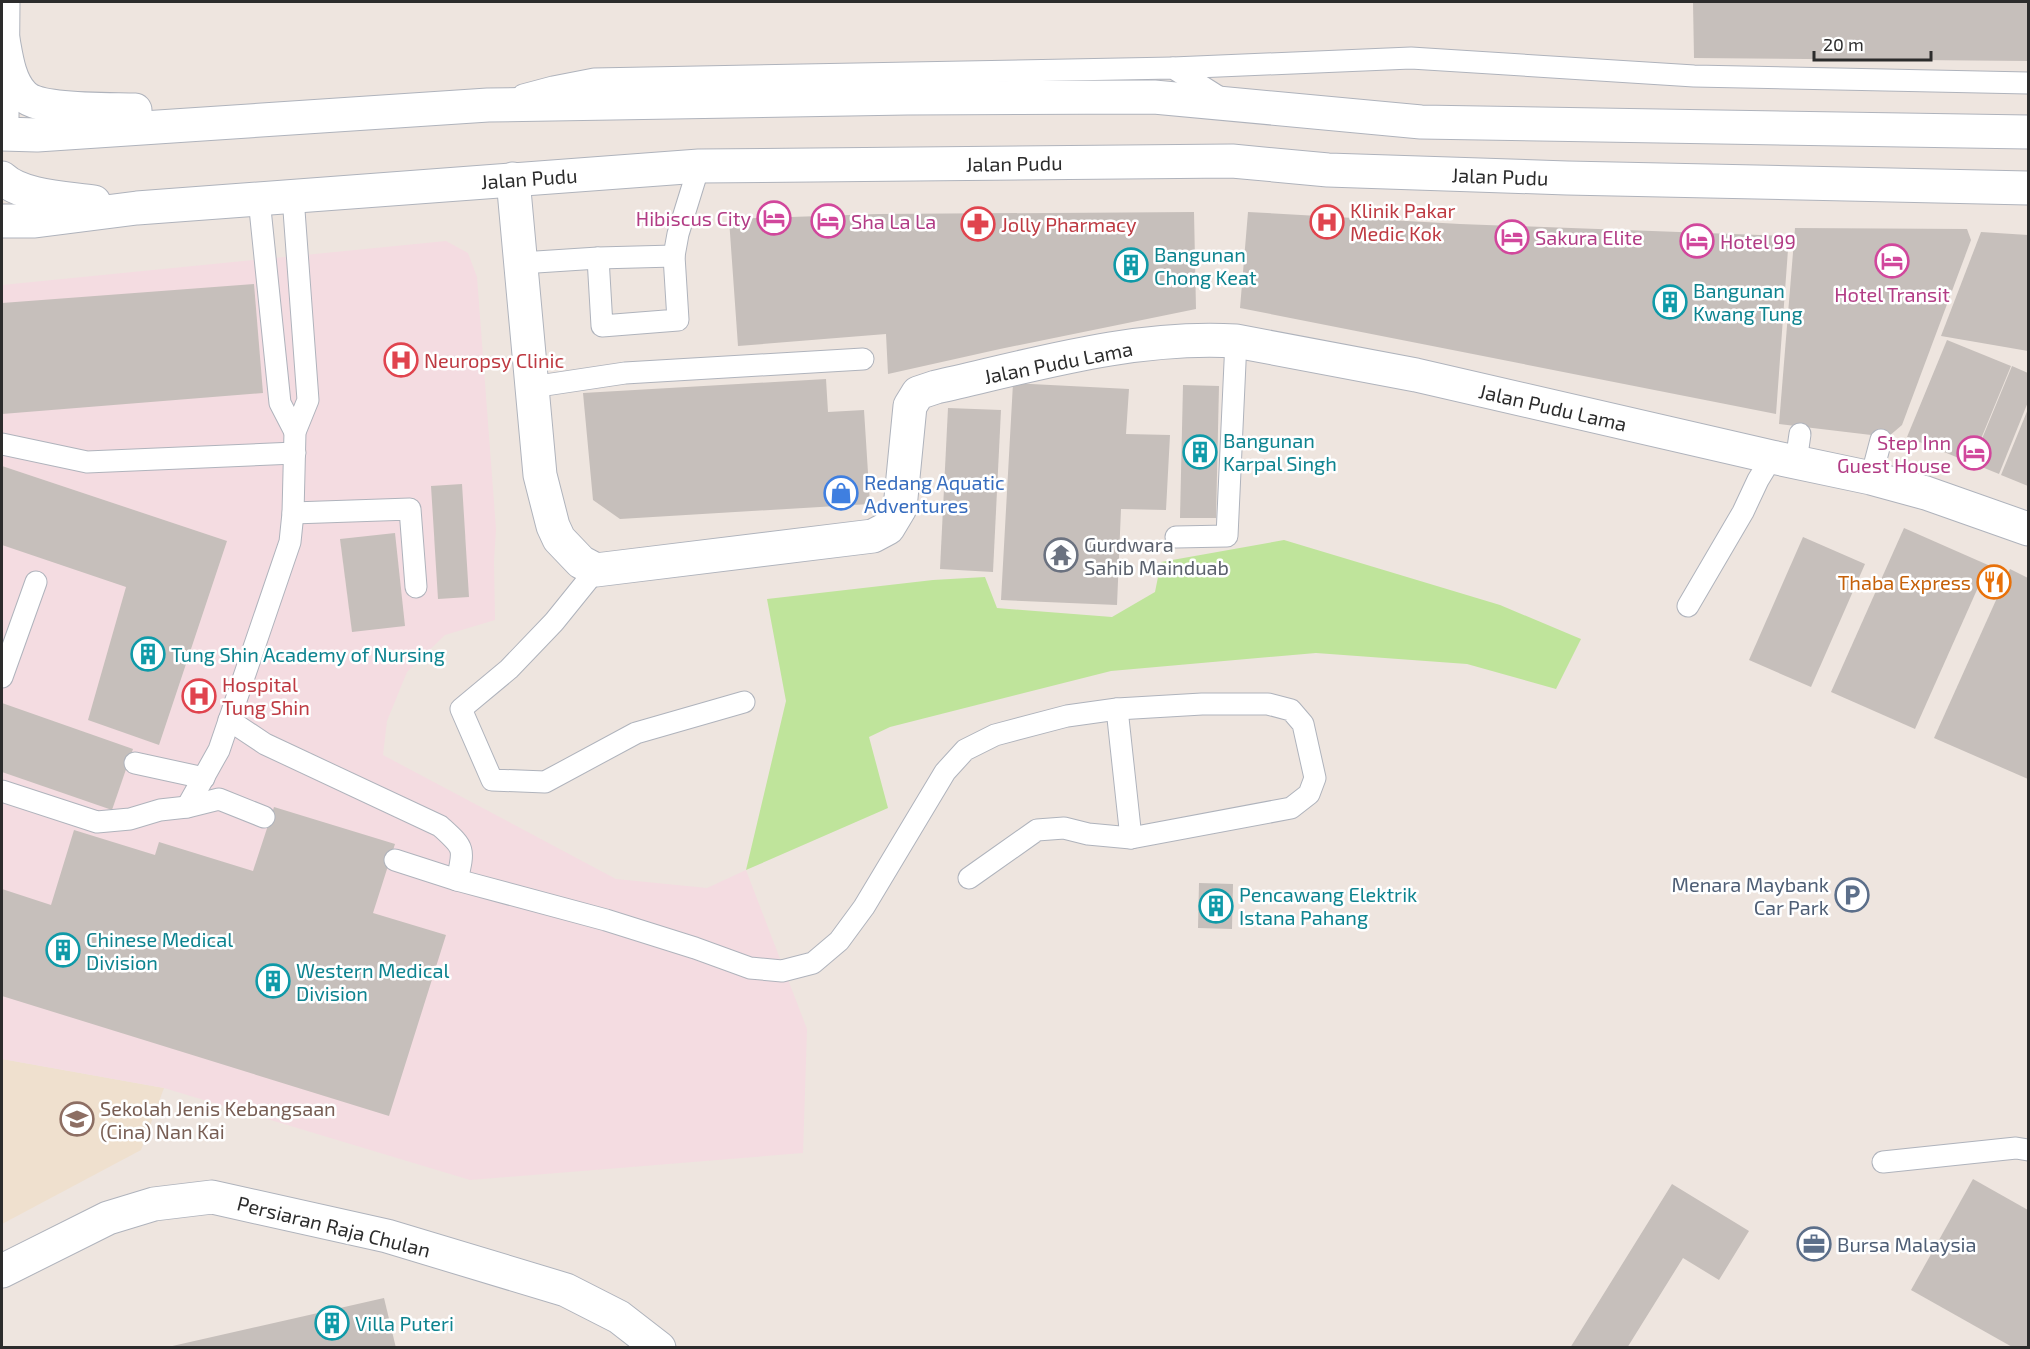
<svg xmlns="http://www.w3.org/2000/svg" width="2030" height="1349" viewBox="0 0 2030 1349" font-family="'Exo 2',sans-serif">
<style>
.education{fill:#efe0ce}
.medical{fill:#f4dce1}
.green{fill:#bfe49b}
.building{fill:#c6bfbb}
.lines{fill:none;stroke-linecap:round;stroke-linejoin:round}
.lane-casing{stroke:#afb3bc;stroke-width:23}
.street-casing{stroke:#afb3bc;stroke-width:35}
.secondary-casing{stroke:#afb3bc;stroke-width:35}
.lane{stroke:#fff;stroke-width:21}
.street{stroke:#fff;stroke-width:33}
.secondary{stroke:#fff;stroke-width:33}
.labels{text-anchor:middle;dominant-baseline:central;stroke-width:5;stroke-linejoin:round;paint-order:stroke}
.street-label{font-size:20px;fill:#2c2c2c;stroke:#fff}
.health-label{font-size:20px;fill:#be3a42;stroke:#fff;text-anchor:start}
.hotel-label{font-size:20px;fill:#b23c85;stroke:#fff;text-anchor:start}
.culture-label{font-size:20px;fill:#0d838f;stroke:#fff;text-anchor:start}
.shop-label{font-size:20px;fill:#366cbe;stroke:#fff;text-anchor:start}
.worship-label{font-size:20px;fill:#5b616d;stroke:#fff;text-anchor:start}
.food-label{font-size:20px;fill:#c56008;stroke:#fff;text-anchor:end}
.service-label{font-size:20px;fill:#4e5e75;stroke:#fff;text-anchor:end}
.education-label{font-size:20px;fill:#785e54;stroke:#fff;text-anchor:start}
</style>
<rect width="100%" height="100%" fill="#eee5df"/>
<path class="education" d="M2,1059L164,1088L141,1150L2,1224Z"/>
<path class="medical" d="M446,241L468,253L477,277L496,529L494,561L495,620L445,635L407,672L387,721L383,755L616,879L707,888L746,870L807,1029L803,1153L470,1180L164,1088L2,1059V285Z"/>
<path class="green" d="M1284,540L1500,605L1581,639L1556,689L1467,664L1316,653L1111,671L890,727L869,737L888,808L746,870L786,701L767,599L933,580L985,577L997,608L1112,617L1155,592L1161,562Z"/>
<g class="building">
<path d="M1693,2H2028V61L1694,58Z"/>
<path d="M1194,212L1196,309L1000,349L888,374L886,334L738,346L729,219L878,214Z"/>
<path d="M1248,212L1460,224L1789,236L1776,414L1240,308Z"/>
<path d="M1795,228L1967,229L1971,240L1902,425L1888,437L1779,424Z"/>
<path d="M1981,232L2028,235V351L1941,336Z"/>
<path d="M254,284L263,393L2,414V303Z"/>
<path d="M1947,340L2011,366L1971,463L1907,437Z"/>
<path d="M2012,366L2028,373V402L1999,474L1972,463Z"/>
<path d="M826,379L828,412L864,410L870,504L620,519L593,500L583,393Z"/>
<path d="M1013,383L1129,389L1126,434L1170,435L1166,510L1121,509L1117,605L1001,600Z"/>
<path d="M1183,385L1219,386L1216,518H1180Z"/>
<path d="M948,408L1001,410L993,572L940,569Z"/>
<path d="M2028,409V486L2001,475Z"/>
<path d="M2,466L227,541L159,745L88,720L126,587L2,545Z"/>
<path d="M462,484L469,597L438,599L431,486Z"/>
<path d="M1904,528L1988,565L1915,729L1831,692Z"/>
<path d="M395,533L405,626L352,632L340,539Z"/>
<path d="M1803,537L1865,564L1811,687L1749,660Z"/>
<path d="M2010,569L2028,578V779L1934,738Z"/>
<path d="M2,703L133,749L112,810L2,772Z"/>
<path d="M274,807L395,844L373,913L446,935L389,1116L2,996V889L51,905L74,830L155,855L159,842L253,871Z"/>
<path d="M1199,883L1233,884L1232,929L1198,928Z"/>
<path d="M1973,1179L2028,1210V1348H2014L1911,1290Z"/>
<path d="M1672,1184L1749,1231L1719,1280L1683,1258L1627,1348H1570Z"/>
<path d="M384,1298L396,1348H168V1347Z"/>
</g>
<g class="lines">
<g class="lane-casing">
<g id="lane">
<path d="M1173,68L1411,58L1694,76L2028,83"/>
<path d="M523,95L553,87L594,79L1173,68L1222,99"/>
<path d="M259,199L280,403L295,432"/>
<path d="M598,258L602,326L678,320L674,256"/>
<path d="M521,263L598,258L674,256L678,234L699,166"/>
<path d="M532,387L625,373L863,359"/>
<path d="M2,444L87,462L295,453"/>
<path d="M1796,462L1800,434"/>
<path d="M1871,478L1881,440"/>
<path d="M293,513L410,509L416,587"/>
<path d="M1176,537L1227,536L1236,341"/>
<path d="M596,570L554,622L509,669L461,709L492,780L545,782L636,733L744,702"/>
<path d="M1688,606L1743,512L1758,480L1772,457"/>
<path d="M2,677L36,582"/>
<path d="M1117,709L1131,838"/>
<path d="M229,720L265,744L440,826C464,848 465,847 457,880"/>
<path d="M135,763L204,778"/>
<path d="M2,791L97,822L130,819L160,810L187,807L219,799L264,817"/>
<path d="M187,807L219,750L290,542L293,513L295,432L308,400L293,197"/>
<path d="M395,860L457,880L606,920L695,948L750,968L782,971L813,963L839,941L864,907L945,772L965,750L995,735L1067,716L1117,709L1202,704H1268L1291,710L1303,724L1315,778L1309,794L1291,808L1131,838L1088,834L1064,828L1037,830L969,878"/>
<path d="M1883,1162L2016,1148L2028,1150"/>
</g>
</g>
<g class="street-casing">
<g id="street">
<path d="M2,117L3,2"/>
<path d="M513,179L540,475L553,526L559,539L581,562L596,570L873,536L888,528L900,508L910,406L918,393L936,387C1034,365 1134,335 1236,341L1416,375L1772,457L1871,478L1926,493L2028,529"/>
<path d="M2,1271L108,1218L154,1204L212,1197L387,1236L566,1290L619,1317L659,1348"/>
</g>
</g>
<g class="secondary-casing">
<g id="secondary">
<path d="M2,34C6,54 8,79 22,94C37,112 111,109 135,110"/>
<path d="M2,134L37,135L488,105L907,98L1154,97L1421,122L2028,132"/>
<path d="M2,178C22,197 67,198 94,202"/>
<path d="M2,221H35L137,208L699,166L1232,161L1328,170L1567,178L2028,188"/>
</g>
</g>
<use href="#lane" class="lane"/>
<use href="#street" class="street"/>
<use href="#secondary" class="secondary"/>
</g>
<defs>
<g id="hotel-ring" transform="scale(1.725)"><circle r="9.5" fill="#fff" stroke="#d1479c" stroke-width="1.5"/><path d="M-6-4.5h1.5V1H6V5H4.5V3h-9V5H-6ZM-4 0a1.8 1.8 0 1 1 3.6 0ZM.5 0V-2.5h3Q6-2.5 6 0Z" fill="#d1479c"/></g>
<g id="hospital-ring" transform="scale(1.725)"><circle r="9.5" fill="#fff" stroke="#e0444e" stroke-width="1.5"/><path d="M-5-5h3v3.5h4V-5h3V5h-3V1.5h-4V5h-3Z" fill="#e0444e"/></g>
<g id="pharmacy-ring" transform="scale(1.725)"><circle r="9.5" fill="#fff" stroke="#e0444e" stroke-width="1.5"/><path d="M-2-6h4v4h4v4h-4v4h-4v-4h-4v-4h4Z" fill="#e0444e"/></g>
<g id="building-ring" transform="scale(1.725)"><circle r="9.5" fill="#fff" stroke="#0f9aa8" stroke-width="1.5"/><path d="M-4-6H4V6H1V3H-1V6H-4ZM-2.5-4.3h1.7v1.8h-1.7ZM.8-4.3h1.7v1.8H.8ZM-2.5-1h1.7V.8h-1.7ZM.8-1h1.7V.8H.8Z" fill="#0f9aa8"/></g>
<g id="shop-ring" transform="scale(1.725)"><circle r="9.5" fill="#fff" stroke="#3f7fe0" stroke-width="1.5"/><path d="M-5-2.5h2.3a2.7 3.5 0 0 1 5.4 0H5L5.5 6h-11ZM-1.5-2.5h3a1.5 2.3 0 0 0-3 0Z" fill="#3f7fe0"/></g>
<g id="temple-ring" transform="scale(1.725)"><circle r="9.5" fill="#fff" stroke="#6b7280" stroke-width="1.5"/><path d="M0-6L5-2H3V0L6.5 2.5H4V6H1.5V3h-3V6H-4V2.5H-6.5L-3 0V-2H-5Z" fill="#6b7280"/></g>
<g id="restaurant-ring" transform="scale(1.725)"><circle r="9.5" fill="#fff" stroke="#e8710a" stroke-width="1.5"/><path d="M-5-6h1v4h1v-4h1v4h1v-4h1v5L-1.5 .5V6h-2V.5L-5-1ZM5-6V6H3V1.5H1.5Q1.5-4 5-6Z" fill="#e8710a"/></g>
<g id="parking-ring" transform="scale(1.725)"><circle r="9.5" fill="#fff" stroke="#5c6f8a" stroke-width="1.5"/><path d="M-3.5-5.5H1a3.5 3.5 0 0 1 0 7H-1V5.5H-3.5ZM-1-3.4V-.6H.8a1.4 1.4 0 0 0 0-2.8Z" fill="#5c6f8a"/></g>
<g id="school-ring" transform="scale(1.725)"><circle r="9.5" fill="#fff" stroke="#8d6e63" stroke-width="1.5"/><path d="M0-5L7-2L0 1L-7-2ZM-4 1L0 2.5L4 1V4Q0 6-4 4Z" fill="#8d6e63"/></g>
<g id="office-ring" transform="scale(1.725)"><circle r="9.5" fill="#fff" stroke="#5c6f8a" stroke-width="1.5"/><path d="M-6-3h4V-5.5h4V-3h4V5H-6ZM-1-4.5V-3h2v-1.5ZM-6 0V1H6V0Z" fill="#5c6f8a"/></g>
</defs>
<g fill-rule="evenodd">
<use href="#hotel-ring" x="774" y="218"/>
<use href="#hotel-ring" x="828" y="221"/>
<use href="#hospital-ring" x="1327" y="222"/>
<use href="#pharmacy-ring" x="978" y="224"/>
<use href="#hotel-ring" x="1512" y="237"/>
<use href="#hotel-ring" x="1697" y="241"/>
<use href="#hotel-ring" x="1892" y="261"/>
<use href="#building-ring" x="1131" y="265"/>
<use href="#building-ring" x="1670" y="302"/>
<use href="#hospital-ring" x="401" y="360"/>
<use href="#building-ring" x="1200" y="452"/>
<use href="#hotel-ring" x="1974" y="453"/>
<use href="#shop-ring" x="841" y="493"/>
<use href="#temple-ring" x="1061" y="555"/>
<use href="#restaurant-ring" x="1994" y="582"/>
<use href="#building-ring" x="148" y="654"/>
<use href="#hospital-ring" x="199" y="696"/>
<use href="#parking-ring" x="1852" y="895"/>
<use href="#building-ring" x="1216" y="906"/>
<use href="#building-ring" x="63" y="950"/>
<use href="#building-ring" x="273" y="981"/>
<use href="#school-ring" x="77" y="1119"/>
<use href="#office-ring" x="1814" y="1244"/>
<use href="#building-ring" x="332" y="1323"/>
</g>
<g class="labels">
<g class="street-label">
<text transform="translate(1014 163) rotate(-1)">Jalan Pudu</text>
<text transform="translate(1500 176) rotate(2)">Jalan Pudu</text>
<text transform="translate(529 178) rotate(-4)">Jalan Pudu</text>
<text transform="translate(1058 362) rotate(-11)">Jalan Pudu Lama</text>
<text transform="translate(1553 407) rotate(13)">Jalan Pudu Lama</text>
<text transform="translate(334 1226) rotate(14)">Persiaran Raja Chulan</text>
</g>
<g class="health-label">
<text x="1350" y="210">Klinik Pakar<tspan x="1350" dy="23">Medic Kok</tspan></text>
<text x="1001" y="224">Jolly Pharmacy</text>
<text x="424" y="360">Neuropsy Clinic</text>
<text x="222" y="684">Hospital<tspan x="222" dy="23">Tung Shin</tspan></text>
</g>
<g class="hotel-label">
<text x="751" y="218" text-anchor="end">Hibiscus City</text>
<text x="851" y="221">Sha La La</text>
<text x="1535" y="237">Sakura Elite</text>
<text x="1720" y="241">Hotel 99</text>
<text x="1892" y="294" text-anchor="middle">Hotel Transit</text>
<text x="1951" y="442" text-anchor="end">Step Inn<tspan x="1951" dy="23">Guest House</tspan></text>
</g>
<g class="culture-label">
<text x="1154" y="254">Bangunan<tspan x="1154" dy="23">Chong Keat</tspan></text>
<text x="1693" y="290">Bangunan<tspan x="1693" dy="23">Kwang Tung</tspan></text>
<text x="1223" y="440">Bangunan<tspan x="1223" dy="23">Karpal Singh</tspan></text>
<text x="171" y="654">Tung Shin Academy of Nursing</text>
<text x="1239" y="894">Pencawang Elektrik<tspan x="1239" dy="23">Istana Pahang</tspan></text>
<text x="86" y="939">Chinese Medical<tspan x="86" dy="23">Division</tspan></text>
<text x="296" y="970">Western Medical<tspan x="296" dy="23">Division</tspan></text>
<text x="355" y="1323">Villa Puteri</text>
</g>
<g class="shop-label">
<text x="864" y="482">Redang Aquatic<tspan x="864" dy="23">Adventures</tspan></text>
</g>
<g class="worship-label">
<text x="1084" y="544">Gurdwara<tspan x="1084" dy="23">Sahib Mainduab</tspan></text>
</g>
<g class="food-label">
<text x="1971" y="582">Thaba Express</text>
</g>
<g class="service-label">
<text x="1829" y="884">Menara Maybank<tspan x="1829" dy="23">Car Park</tspan></text>
<text x="1837" y="1244" text-anchor="start">Bursa Malaysia</text>
</g>
<g class="education-label">
<text x="100" y="1108">Sekolah Jenis Kebangsaan<tspan x="100" dy="23">(Cina) Nan Kai</tspan></text>
</g>
</g>
<rect width="2030" height="1349" fill="none" stroke="#2c2c2c" stroke-width="6"/>
<path d="M1814 51v9h117v-9" fill="none" stroke="#2c2c2c" stroke-width="3"/>
<text x="1823" y="51" font-size="18" fill="#2c2c2c" stroke="#ffffff" stroke-width="4.5" paint-order="stroke">20 m</text>
</svg>
